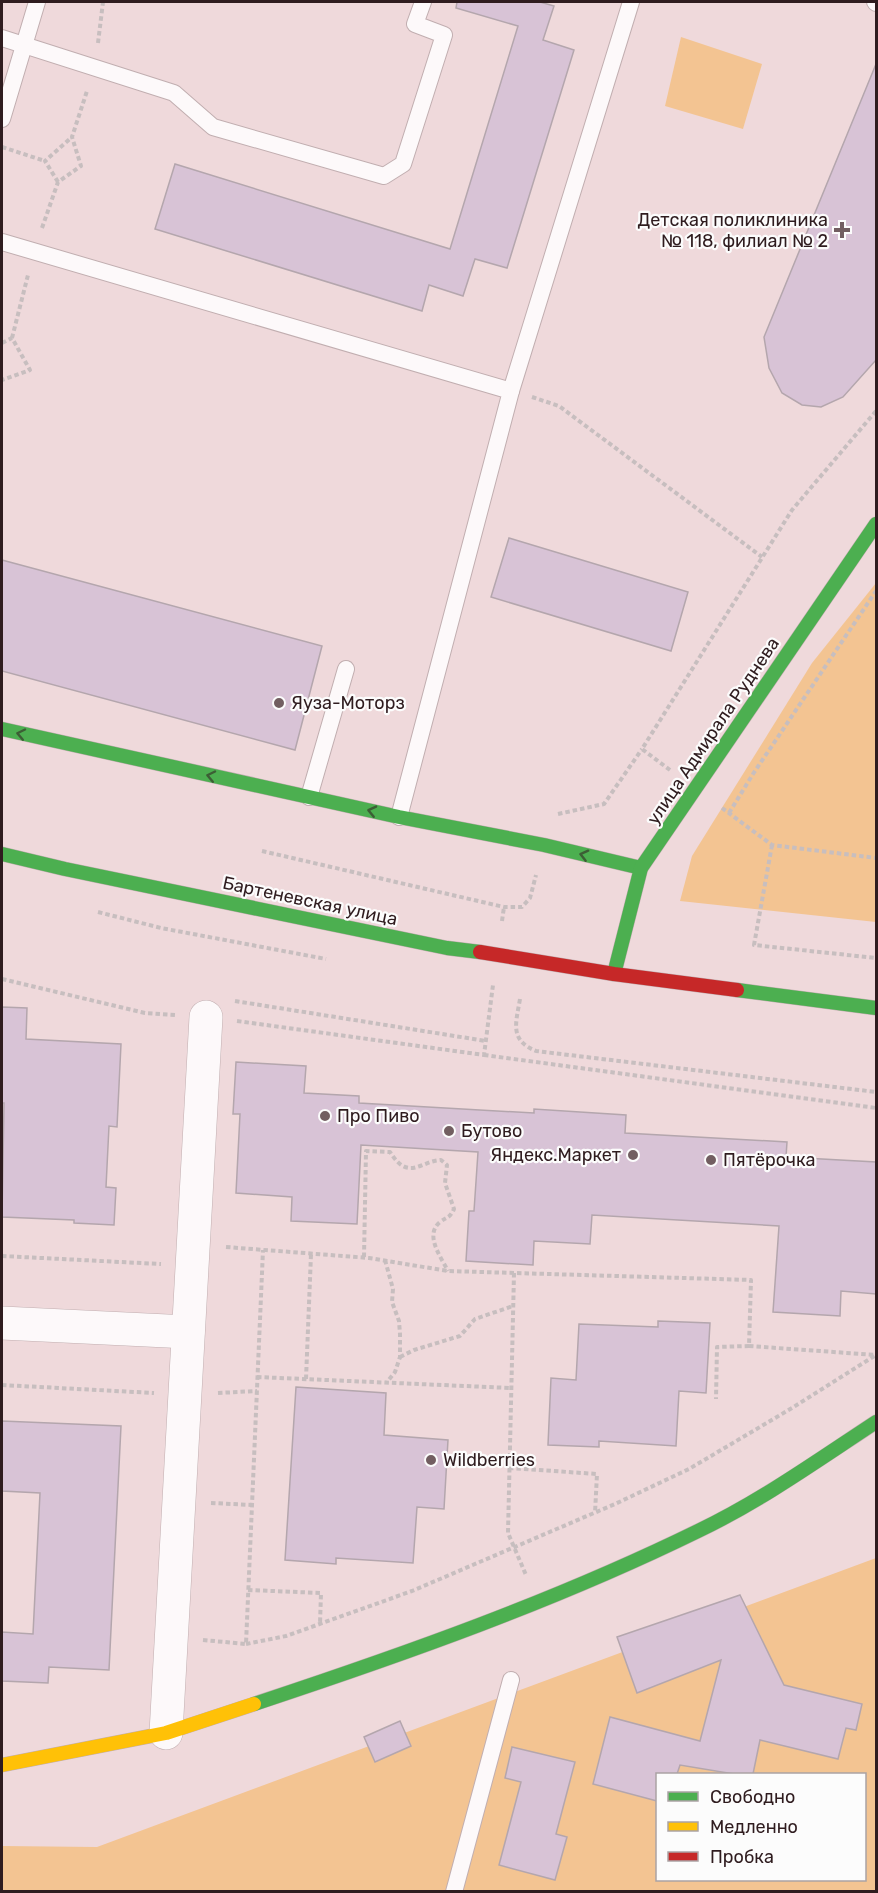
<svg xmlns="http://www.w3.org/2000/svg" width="878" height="1893" viewBox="0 0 878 1893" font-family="Rubik,sans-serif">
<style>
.green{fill:#f3c492;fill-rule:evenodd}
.building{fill:#d8c3d6;stroke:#b4a6ad;stroke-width:1.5}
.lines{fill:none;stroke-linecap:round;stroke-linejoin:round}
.lane-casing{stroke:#c1aeb0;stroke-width:18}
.street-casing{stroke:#c1aeb0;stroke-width:34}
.fast-casing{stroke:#c1aeb0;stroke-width:15}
.slow-casing{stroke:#c1aeb0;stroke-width:15}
.jam-casing{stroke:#c1aeb0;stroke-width:15}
.path{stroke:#c7bebf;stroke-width:4;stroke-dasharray:4.5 3;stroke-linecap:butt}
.lane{stroke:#fdf9fa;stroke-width:16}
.street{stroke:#fdf9fa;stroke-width:33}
.fast{stroke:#4caf50;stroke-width:14}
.slow{stroke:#ffc107;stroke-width:14}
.jam{stroke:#c62828;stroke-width:14}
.oneway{stroke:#3c5e35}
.poi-dot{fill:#725e61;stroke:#fcfcfc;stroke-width:2}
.labels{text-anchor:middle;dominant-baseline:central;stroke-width:4.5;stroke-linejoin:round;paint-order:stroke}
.poi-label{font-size:18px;fill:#2f1c1f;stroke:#fcfcfc;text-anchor:start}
.street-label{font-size:18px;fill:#2f1c1f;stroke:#fcfcfc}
</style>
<rect width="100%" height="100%" fill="#efd9db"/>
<g class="green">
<path d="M681,37L762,64L743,129L665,106Z"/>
<path d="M876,583V922L680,901L692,856L812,663Z"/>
<path d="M876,1558V1891H2V1846L97,1847ZM658,1774H864V1880H658Z"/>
</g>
<g class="building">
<path d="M457,2H540L554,6L543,40L574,50L507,268L475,259L463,296L429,285L422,311L155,229L175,164L450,249L518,26L456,8Z"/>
<path d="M876,64V360L843,397L821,407L802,405L782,393L769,368L764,337Z"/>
<path d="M509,538L688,592L671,651L491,597Z"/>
<path d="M2,560L322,646L295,750L2,671Z"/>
<path d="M2,1007L27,1008L26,1039L121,1044L117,1127L109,1126L106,1187L116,1188L114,1225L74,1223V1220L2,1217L4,1103H2Z"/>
<path d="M236,1062L306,1066L304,1093L359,1096V1103L534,1113V1109L626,1115L625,1133L787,1142L786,1157L876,1162V1294L841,1291L840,1316L773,1312L779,1226L592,1215L590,1244L534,1241L533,1265L466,1261L469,1211H474L478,1152L361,1145L357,1224L291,1221L292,1197L236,1193L240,1114H233Z"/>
<path d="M658,1321L710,1323L706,1393L679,1391L676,1446L599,1441V1447L548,1445L551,1378L576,1380L579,1324L658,1327Z"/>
<path d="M296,1387L386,1393L384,1435L448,1440L444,1509L417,1507L413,1563L336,1558V1564L285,1560Z"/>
<path d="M2,1421L121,1426L109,1670L49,1667L48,1683L2,1681V1632L33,1634L40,1493L2,1491Z"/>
<path d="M740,1595L784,1685L862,1704L856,1730L846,1728L838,1759L760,1740L753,1774H734L680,1765L677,1774H657V1801L593,1784L610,1717L700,1741L721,1660L637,1693L617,1637Z"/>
<path d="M400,1721L411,1746L375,1762L364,1737Z"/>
<path d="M512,1747L575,1762L556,1834L567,1837L555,1880L499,1865L521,1782L505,1778Z"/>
</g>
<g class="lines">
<g class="lane-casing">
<g id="lane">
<path d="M875,2L876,3"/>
<path d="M2,38L174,93L213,127L384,176L403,164L444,35L415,24L423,2"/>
<path d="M2,119L37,2"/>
<path d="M2,242L511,391L399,817"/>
<path d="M511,391L631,2"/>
<path d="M309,797L346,669"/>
<path d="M454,1892L511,1680"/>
</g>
</g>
<g class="street-casing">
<g id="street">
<path d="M2,1323L188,1332"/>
<path d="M166,1733L206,1017"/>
</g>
</g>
<g class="fast-casing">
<g id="fast">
<path d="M2,729L399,817L544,845L641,868"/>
<path d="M2,854L65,869L447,948L480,952"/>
<path d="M614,974L641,868L876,524"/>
<path d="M737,990L876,1008"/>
<path d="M254,1704C405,1654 555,1601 698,1531C761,1501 818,1460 876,1422"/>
</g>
</g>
<g class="slow-casing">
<path id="slow" d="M2,1765L166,1733L254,1704"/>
</g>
<g class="jam-casing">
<path id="jam" d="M480,952L614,974L737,990"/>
</g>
<g class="path">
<path d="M98,43L103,2"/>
<path d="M2,147L45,161"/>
<path d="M58,182L45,161L72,137"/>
<path d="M42,228L58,182L81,166L72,137L87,91"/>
<path d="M12,338L28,275"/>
<path d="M2,343L12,338L30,370L2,380"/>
<path d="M532,397L559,406L762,557"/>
<path d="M670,770L642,749L792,510L876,411"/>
<path d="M722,808L772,845L876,858"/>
<path d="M729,813L753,774L876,591"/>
<path d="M558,814L604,804L642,749"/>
<path d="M772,845L754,945L876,958"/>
<path d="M262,851L504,907H522L530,898L536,875"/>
<path d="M98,912L161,928L326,959"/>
<path d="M502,921L504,907"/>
<path d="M2,979L145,1013L176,1015"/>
<path d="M520,999C516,1023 509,1040 536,1051L876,1092"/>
<path d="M235,1001L486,1041"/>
<path d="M237,1021L484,1055L493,985"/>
<path d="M484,1055L876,1108"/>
<path d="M226,1247L369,1258L448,1271L751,1280L749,1346L717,1347L716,1399"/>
<path d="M2,1256L161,1264"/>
<path d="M364,1257L366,1151L390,1152C409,1182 420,1161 441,1160L447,1165L445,1183L454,1209C449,1219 448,1216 440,1222C424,1235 441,1257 448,1271"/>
<path d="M385,1260L393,1289L392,1302L399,1321L400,1334V1357L395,1372L387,1382"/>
<path d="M514,1273L508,1533L526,1575"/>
<path d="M749,1346L876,1355"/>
<path d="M400,1357L414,1350L460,1336L475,1319L513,1306"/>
<path d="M257,1377L511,1388"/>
<path d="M306,1379L311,1254"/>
<path d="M2,1385L154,1393"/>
<path d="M218,1393L257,1391"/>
<path d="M509,1468L597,1474L595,1513"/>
<path d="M211,1503L252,1505"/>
<path d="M248,1590L321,1593L320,1624"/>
<path d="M203,1640L246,1644L263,1250"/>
<path d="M246,1644L286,1636L412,1591L615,1504L689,1469L792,1408L876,1355"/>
</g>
<use href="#lane" class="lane"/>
<use href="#street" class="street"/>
<use href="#fast" class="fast"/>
<use href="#slow" class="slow"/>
<use href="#jam" class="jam"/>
</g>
<defs><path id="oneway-chevron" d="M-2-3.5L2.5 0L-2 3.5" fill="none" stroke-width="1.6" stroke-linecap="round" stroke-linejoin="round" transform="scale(1.5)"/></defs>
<g class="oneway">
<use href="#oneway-chevron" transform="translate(21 734) rotate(-168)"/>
<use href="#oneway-chevron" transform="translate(211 776) rotate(-168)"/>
<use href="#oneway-chevron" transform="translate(372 811) rotate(-167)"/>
<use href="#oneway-chevron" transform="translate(584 855) rotate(-166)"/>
</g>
<g class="poi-dot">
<path d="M839 221h6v6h6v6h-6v6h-6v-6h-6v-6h6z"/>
<circle cx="279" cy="703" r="6"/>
<circle cx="325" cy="1116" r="6"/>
<circle cx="449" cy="1131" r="6"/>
<circle cx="633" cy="1155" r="6"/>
<circle cx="711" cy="1160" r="6"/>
<circle cx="431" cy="1460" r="6"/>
</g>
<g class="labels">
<g class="poi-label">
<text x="828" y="220" text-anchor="end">Детская поликлиника<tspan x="828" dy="21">№ 118, филиал № 2</tspan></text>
<text x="291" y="703">Яуза-Моторз</text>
<text x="337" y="1116">Про Пиво</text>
<text x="461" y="1131">Бутово</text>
<text x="621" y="1155" text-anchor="end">Яндекс.Маркет</text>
<text x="723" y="1160">Пятёрочка</text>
<text x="443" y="1460">Wildberries</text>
</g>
<g class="street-label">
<text transform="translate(713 731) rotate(-56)">улица Адмирала Руднева</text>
<text transform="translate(310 901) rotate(12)">Бартеневская улица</text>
</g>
</g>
<rect width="878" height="1893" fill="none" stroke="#2f1c1f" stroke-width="6"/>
<rect x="656" y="1773" width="210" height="108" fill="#fcfcfc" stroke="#aaa2a4" stroke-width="1.5"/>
<rect x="668" y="1792" width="30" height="9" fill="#4caf50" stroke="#aaa2a4" stroke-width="1.5"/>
<text x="710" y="1803" font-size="18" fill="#2f1c1f">Свободно</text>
<rect x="668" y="1822" width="30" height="9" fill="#ffc107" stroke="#aaa2a4" stroke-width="1.5"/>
<text x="710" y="1833" font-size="18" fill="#2f1c1f">Медленно</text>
<rect x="668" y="1852" width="30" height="9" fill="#c62828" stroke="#aaa2a4" stroke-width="1.5"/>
<text x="710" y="1863" font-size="18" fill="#2f1c1f">Пробка</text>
</svg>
